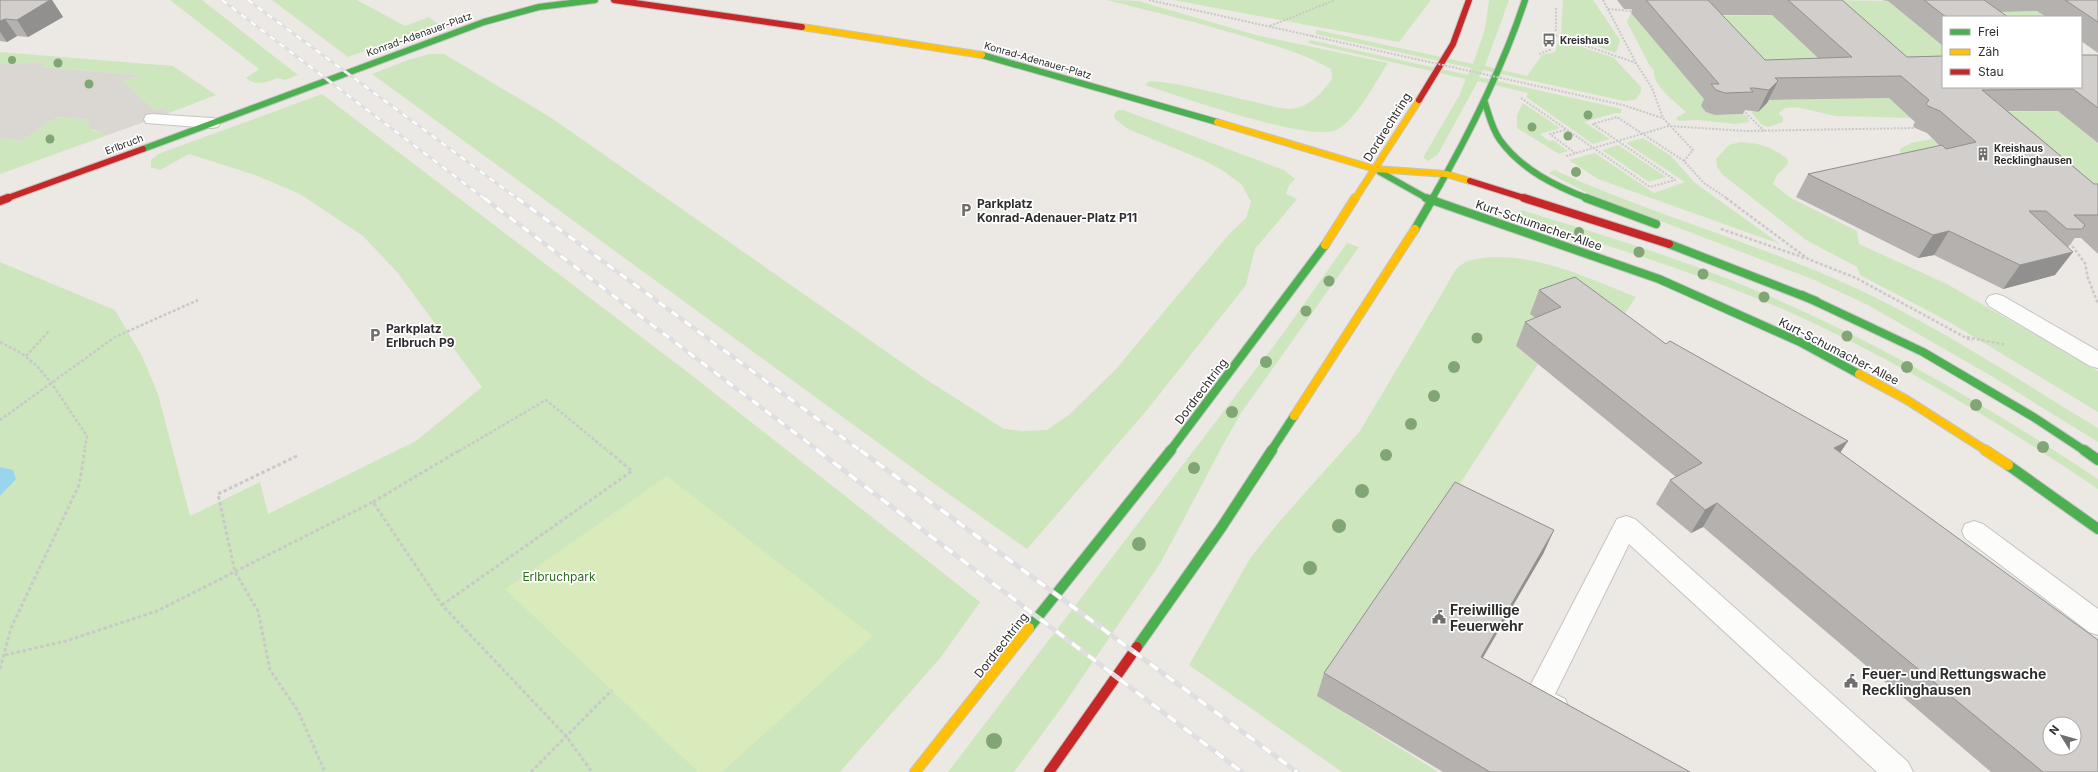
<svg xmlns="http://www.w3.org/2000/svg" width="2098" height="772" viewBox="0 0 2098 772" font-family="Inter,sans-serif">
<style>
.green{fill:#cee6be}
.pitch{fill:#d9eabb}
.plaza{fill:#dad6d2}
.water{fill:#99d6ec}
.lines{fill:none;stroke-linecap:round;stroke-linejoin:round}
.lane-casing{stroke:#c5c4c5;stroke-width:2}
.fast-far2-casing{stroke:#c5c4c5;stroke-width:8}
.fast-far1-casing{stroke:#c5c4c5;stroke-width:10}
.fast-casing{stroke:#c5c4c5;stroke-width:12}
.slow-far2-casing{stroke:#c5c4c5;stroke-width:8}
.slow-far1-casing{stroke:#c5c4c5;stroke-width:10}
.slow-casing{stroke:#c5c4c5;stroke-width:12}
.jam-far2-casing{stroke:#c5c4c5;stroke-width:8}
.jam-far1-casing{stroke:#c5c4c5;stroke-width:10}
.jam-casing{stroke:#c5c4c5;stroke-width:12}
.path-far2{stroke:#c9c9c8;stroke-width:2;stroke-dasharray:2 1.5;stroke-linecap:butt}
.path-far1{stroke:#c9c9c8;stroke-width:2.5;stroke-dasharray:3 2;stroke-linecap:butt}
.path{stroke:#c9c9c8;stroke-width:3;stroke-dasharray:3.5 2.5;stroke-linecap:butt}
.lane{fill:#fcfcfb;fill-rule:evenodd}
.fast-far2{stroke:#4caf50;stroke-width:6}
.fast-far1{stroke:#4caf50;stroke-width:8}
.fast{stroke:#4caf50;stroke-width:10}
.slow-far2{stroke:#ffc107;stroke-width:6}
.slow-far1{stroke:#ffc107;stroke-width:8}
.slow{stroke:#ffc107;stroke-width:10}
.jam-far2{stroke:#c62828;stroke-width:6}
.jam-far1{stroke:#c62828;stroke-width:8}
.jam{stroke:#c62828;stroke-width:10}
.rail-far2-casing{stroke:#dfdfe1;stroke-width:3}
.rail-far1-casing{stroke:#dfdfe1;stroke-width:4.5}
.rail-casing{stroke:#dfdfe1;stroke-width:5}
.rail-far2{stroke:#fff;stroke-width:2;stroke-dasharray:6;stroke-linecap:butt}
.rail-far1{stroke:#fff;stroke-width:3;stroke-dasharray:8;stroke-linecap:butt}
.rail{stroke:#fff;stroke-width:3.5;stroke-dasharray:10;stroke-linecap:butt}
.path-bridge{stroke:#c9c9c8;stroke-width:2;stroke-dasharray:2 1.5;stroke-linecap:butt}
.tree{fill:#82a575}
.wall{fill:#b4b1af;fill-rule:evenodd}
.shaded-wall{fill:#92908e}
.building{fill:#d1cecb;stroke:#92908e;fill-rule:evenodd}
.labels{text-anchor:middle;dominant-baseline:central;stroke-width:3.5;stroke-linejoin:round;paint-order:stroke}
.far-street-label{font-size:10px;fill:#2e2e2e;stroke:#fff}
.far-poi-label{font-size:10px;font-weight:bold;fill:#2e2e2e;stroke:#fff;text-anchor:start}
.street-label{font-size:12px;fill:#2e2e2e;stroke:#fff}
.poi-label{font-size:12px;font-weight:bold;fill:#2e2e2e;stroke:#fff;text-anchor:start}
.park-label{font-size:12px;fill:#2c6e1b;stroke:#fff}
.near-poi-label{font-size:14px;font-weight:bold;fill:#2e2e2e;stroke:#fff;text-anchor:start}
</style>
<rect width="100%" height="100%" fill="#ece8e4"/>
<g class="green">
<path d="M170,0H202L298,75L285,80L278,78C267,82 256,87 246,78L259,69Z"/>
<path d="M272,0H357L405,26L429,17L439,25L348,57Z"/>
<path d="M1107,0L1138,1L1256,35L1388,63C1376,81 1356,121 1336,130C1308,142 1178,96 1145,85L1150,81C1185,83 1221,95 1255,102C1268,105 1287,112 1300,107C1314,102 1324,90 1332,79L1331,69C1305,54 1275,46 1246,37C1200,23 1154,12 1107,0Z"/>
<path d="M1173,0H1431L1399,42Z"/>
<path d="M1489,0H1509L1485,66L1527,76L1542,55L1555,52L1559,39L1614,58L1641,87V92L1635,100L1624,101L1483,70L1479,77L1622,109L1621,113H1615L1584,122L1610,139L1593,144L1526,97L1528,93L1478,81L1438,154L1428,161L1424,158V156L1459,96L1466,79L1308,43L1310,40L1468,75L1471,68L1315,34L1317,30L1473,64L1485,29Z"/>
<path d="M1563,0H1593L1620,40L1616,53L1561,34Z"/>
<path d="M1816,0L1888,1L1943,46V78H1894Z"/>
<path d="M2037,11L2046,17H1967L1962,13Z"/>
<path d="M1631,13L1709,105L1715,115L1743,114L1748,117L1749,122L1735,124L1698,120L1678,121L1676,118L1686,112C1676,102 1652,86 1654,70L1650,66L1627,22Z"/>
<path d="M1772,15L1840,79L1755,82L1694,16Z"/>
<path d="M0,52L173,66L216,95L169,113L165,112L168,107L154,110L139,99L141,98L123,81L139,75L41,67L45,62L0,64Z"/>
<path d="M430,54H444L550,117L927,380L1004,429L1023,431L1047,430L1070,414L1116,369L1230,233L1246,218L1251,202L1242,185L1222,170L1203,160L1128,129L1115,119L1114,114L1118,110H1123L1284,170L1295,179L1289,185L1286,194L1297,199L1255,249L1246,285L1147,410L1027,549L936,485L372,74L408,60Z"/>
<path d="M322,94L690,374L980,602L941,657L840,772H0V262L115,310L142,356L158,394L190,516L260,482L268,514L416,441L482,387L397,272L363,236L300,194L255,175L189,154L160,170L151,167V160L158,154Z"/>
<path d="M1889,98L1911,118L1835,116L1797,107L1785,108L1780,112L1779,114L1783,117V122L1768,127L1761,124L1751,112H1758L1765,100Z"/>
<path d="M1523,103L1560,128L1540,134L1549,141L1553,140L1568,151L1559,154L1517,128V115Z"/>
<path d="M2058,111L2098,143V207L1969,112Z"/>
<path d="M57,117L90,120L93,131L101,132L105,136L0,174V138L21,141Z"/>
<path d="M1643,138L1671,156L1695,183L1780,244L1598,179L1569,160L1595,153L1654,193L1685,182L1626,143Z"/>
<path d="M1932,139L1961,165L1901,160L1900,149L1911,143Z"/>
<path d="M1740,142C1758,143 1772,146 1787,159L1788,164L1777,175L1773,184L1791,198L1857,231L1859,244L1947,284L2098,371V412L1951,323L1860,275L1857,267L1806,240L1723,175L1717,167L1716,159L1729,145Z"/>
<path d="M1618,145L1666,177L1649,182L1602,150Z"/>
<path d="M1554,170C1651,214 1754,242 1851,286C1938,326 2017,379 2098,428V442L1993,377L1868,305L1812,279L1585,192L1549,173Z"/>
<path d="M1521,210C1591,231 1660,252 1728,279C1859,331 1981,401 2098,479V489C1999,422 1896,360 1787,311C1700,273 1608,246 1518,218Z"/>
<path d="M1347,243L1359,247L1241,413L1225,441L1161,562L1062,707L1014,772H948L1282,335Z"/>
<path d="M1493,257C1544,256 1590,279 1636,297L1610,335L1530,314L1551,331L1516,346L1538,364L1446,505L1317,696L1300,685L1438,772H1342L1189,665L1251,557L1279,522L1360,431L1447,285C1459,260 1466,260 1493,257Z"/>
</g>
<path class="pitch" d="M667,476L873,636L722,772H698L505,589Z"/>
<path class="plaza" d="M45,62L41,67L140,75L123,81L141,98L139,99L144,101L154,110L169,107L165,111L169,113L105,136L101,132L91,129L88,124L90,120L57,117L21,141L0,138V64Z"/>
<path class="water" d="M0,467L13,470L16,479L0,496Z"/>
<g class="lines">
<g class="lane-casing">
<g id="lane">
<path d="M152,114L212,118L218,119L220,123L218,127L212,128L146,123L144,119L146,115Z"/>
<path d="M1996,294L2003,296L2098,351V368L2090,366L1989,306L1986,301L1989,296Z"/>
<path d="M1626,516L1635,519L1908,762L1913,772H1877L1629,544L1555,694L1565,699L1569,708L1565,717L1555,721L1528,708L1524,699L1528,690L1617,519Z"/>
<path d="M1974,521L1983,524L2098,609V635L2089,632L1965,538L1962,531L1965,524Z"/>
</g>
</g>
<g class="fast-far2-casing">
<g id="fast-far2">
<path d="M982,55L1217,122"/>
<path d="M1485,103C1489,115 1492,129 1500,140C1522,170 1555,186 1589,199"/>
<path d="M143,149L484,22L539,7L595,0"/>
<path d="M1380,172L1428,199"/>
<path d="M1432,199C1469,135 1502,70 1525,0"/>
</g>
</g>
<g class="fast-far1-casing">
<g id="fast-far1">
<path d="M1426,198L1659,279L1800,342L1859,374"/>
<path d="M1586,198L1656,224"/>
<path d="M1415,229L1433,198"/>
<path d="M1669,244L1816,301"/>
<path d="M1802,295L1923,352L2035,418L2085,451"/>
<path d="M1170,451L1325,245"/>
<path d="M1271,451L1294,416"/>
</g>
</g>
<g class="fast-casing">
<g id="fast">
<path d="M2084,450L2098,460"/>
<path d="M2008,465L2098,529"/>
<path d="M1029,628L1171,450"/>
<path d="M1137,647L1221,528L1272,450"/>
</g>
</g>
<g class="slow-far2-casing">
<g id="slow-far2">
<path d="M802,27L982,55"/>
<path d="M1217,122L1375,169L1446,174L1470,181"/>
<path d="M1355,199L1419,100"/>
</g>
</g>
<g class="slow-far1-casing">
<g id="slow-far1">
<path d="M1325,245L1355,198"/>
<path d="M1859,374L1907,400L1987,451"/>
<path d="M1294,416L1415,229"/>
</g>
</g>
<g class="slow-casing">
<g id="slow">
<path d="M1985,450L2008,465"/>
<path d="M915,772L1029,628"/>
</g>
</g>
<g class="jam-far2-casing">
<g id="jam-far2">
<path d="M614,0L802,27"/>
<path d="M1419,100L1453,44L1469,0"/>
<path d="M1470,181L1527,199"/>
<path d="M5,199L143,149"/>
</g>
</g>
<g class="jam-far1-casing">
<g id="jam-far1">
<path d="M1524,198L1669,244"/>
<path d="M0,201L8,198"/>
</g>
</g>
<g class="jam-casing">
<path id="jam" d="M1049,772L1137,647"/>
</g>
<g class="path-far2">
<path d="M1149,0L1312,36"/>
<path d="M1603,0L1636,63L1652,88L1663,118L1693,150L1684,161L1704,183L1728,199"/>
<path d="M1608,9L1633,11"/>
<path d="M1270,26L1335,0"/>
<path d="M1555,35L1636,63"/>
<path d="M1539,54L1550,50L1556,29V8"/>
<path d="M1521,98L1650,187L1675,180L1593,124L1617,117L1684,161"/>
<path d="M1623,105L1662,118"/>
<path d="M1743,110L1764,131"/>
<path d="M1565,130L1550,134L1575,153"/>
<path d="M1566,156L1669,126L1746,131L1915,128"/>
</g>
<g class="path-far1">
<path d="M1726,198L1808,259L1856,278L1972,341"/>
<path d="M1721,229L1805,258"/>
<path d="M2069,242L2085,263L2088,278L2098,304"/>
<path d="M1967,337L2006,345"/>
<path d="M0,342L21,353L36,365L52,384L87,436L84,451"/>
<path d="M26,356L50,330"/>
<path d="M0,420L115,337L198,300"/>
<path d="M459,451L546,400L608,451"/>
</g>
<g class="path">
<path d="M297,456L218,494L235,572L258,611L270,670L298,711L325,772"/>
<path d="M373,502L460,450"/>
<path d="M442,605L632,471L607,450"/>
<path d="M5,655L66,641L157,611L373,502L442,605L566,736L592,772"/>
<path d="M0,669L11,628L79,485L85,450"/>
<path d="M531,772L612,690"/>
</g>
<use href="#lane" class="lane"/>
<use href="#fast-far2" class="fast-far2"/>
<use href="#fast-far1" class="fast-far1"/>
<use href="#fast" class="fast"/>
<use href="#slow-far2" class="slow-far2"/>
<use href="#slow-far1" class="slow-far1"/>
<use href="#slow" class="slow"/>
<use href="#jam-far2" class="jam-far2"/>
<use href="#jam-far1" class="jam-far1"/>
<use href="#jam" class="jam"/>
<g class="rail-far2-casing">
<g id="rail-far2">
<path d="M222,0L485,199"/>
<path d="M248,0L518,199"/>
</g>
</g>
<g class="rail-far1-casing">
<g id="rail-far1">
<path d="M484,198L819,451"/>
<path d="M517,198L861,451"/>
</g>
</g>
<g class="rail-casing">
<g id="rail">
<path d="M817,450L1242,772"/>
<path d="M860,450L1297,772"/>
</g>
</g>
<use href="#rail-far2" class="rail-far2"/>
<use href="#rail-far1" class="rail-far1"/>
<use href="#rail" class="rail"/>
<path class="path-bridge" d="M1312,36L1623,105"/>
</g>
<g class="tree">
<circle cx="12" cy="60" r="4"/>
<circle cx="58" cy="63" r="4.5"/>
<circle cx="89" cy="84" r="4.5"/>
<circle cx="1588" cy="115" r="4.5"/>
<circle cx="1532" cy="127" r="4.5"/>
<circle cx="1568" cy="136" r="4.5"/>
<circle cx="50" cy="139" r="4.5"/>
<circle cx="1576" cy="172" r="5"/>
<circle cx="1579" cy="232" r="5"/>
<circle cx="1639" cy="252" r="5.5"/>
<circle cx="1703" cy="274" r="5.5"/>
<circle cx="1329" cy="281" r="5.5"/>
<circle cx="1764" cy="297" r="5.5"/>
<circle cx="1306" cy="311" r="5.5"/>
<circle cx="1847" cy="336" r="5.5"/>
<circle cx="1477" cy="338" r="5.5"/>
<circle cx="1266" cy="362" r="6"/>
<circle cx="1454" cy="367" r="6"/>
<circle cx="1907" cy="367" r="6"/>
<circle cx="1434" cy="396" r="6"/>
<circle cx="1976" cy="405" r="6"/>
<circle cx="1232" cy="412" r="6"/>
<circle cx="1411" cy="424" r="6"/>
<circle cx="2043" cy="447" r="6"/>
<circle cx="1386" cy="455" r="6"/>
<circle cx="1194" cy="468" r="6"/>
<circle cx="1362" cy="491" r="7"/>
<circle cx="1339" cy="526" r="7"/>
<circle cx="1139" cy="544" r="7"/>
<circle cx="1310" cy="568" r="7"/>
<circle cx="994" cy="741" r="8"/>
</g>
<g class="wall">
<path d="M0,0H52L63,17L28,37L17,36L7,42L0,41Z"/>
<path d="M1617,0H1842L1907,57L2098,55V143L2058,111H2008L2094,184H2098V254L2081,238H2075L2068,247L2055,275L2003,289L1934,255L1918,258L1796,197L1808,174L1940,146L1927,133L1915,128L1913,126L1915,122L1889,98L1769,100L1767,103L1758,112L1745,110L1743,114L1715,115L1706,112L1701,106L1704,99L1631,13L1632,10L1631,9H1624ZM1722,15H1772L1818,58L1765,60Z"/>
<path d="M1881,0H2098V53L2081,41V17H2046L2037,11L2000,12L2008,17H1943V46L1888,1Z"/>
<path d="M1539,290L1666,344L1848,441L1840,452L2098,772H1991L1703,527L1691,533L1656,504L1670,480L1676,477L1516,346L1525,322L1535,318L1530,314Z"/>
<path d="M1554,530L1543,554L1483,658L1690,772H1443L1317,696L1324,673Z"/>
</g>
<g class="shaded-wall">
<path d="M50,0H52L63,17L28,37L17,20Z"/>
<path d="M5,19L17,36L7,42L0,32V21Z"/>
<path d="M1778,81L1767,103L1758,112L1769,90Z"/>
<path d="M1949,231L1934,255L1918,258L1933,235Z"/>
<path d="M2073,252L2055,275L2003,289L2020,265Z"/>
<path d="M1848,441L1832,465L1834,448Z"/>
<path d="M1717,503L1703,527L1691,533L1705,510Z"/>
<path d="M1554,530L1543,554L1470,679L1481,657Z"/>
</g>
<g class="building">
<path d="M0,0H50L17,20L5,19L0,21Z"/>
<path d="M1646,0H1708L1765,60L1852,57L1788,0H1842L1907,57L1943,56V87H2081V55H2098V108L2073,89L1982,90L2094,184H2098V215H2074L2085,225L2082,229H2067L2046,211H2029L2073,252L2020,265L1949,231L1933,235L1808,174L1942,145L1946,149L1976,142L1940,111L1928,106L1926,104L1929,100L1901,76L1775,78L1778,81L1769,90L1754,88H1750L1753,92L1725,93L1716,90L1711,84H1719Z"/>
<path d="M1924,0H1984L2008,17H1946Z"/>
<path d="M2065,0H2098V22Z"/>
<path d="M1575,277L1666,344L1670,341L1848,441L1834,448L2098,640V772H2043L1717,503L1705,510L1670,480L1702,463L1525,322L1561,307L1539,290ZM2050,724H2074V748H2050Z"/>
<path d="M1455,482L1554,530L1481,657L1690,772H1490L1324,673Z"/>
</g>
<defs>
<g id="bus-bare" transform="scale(1.08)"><path d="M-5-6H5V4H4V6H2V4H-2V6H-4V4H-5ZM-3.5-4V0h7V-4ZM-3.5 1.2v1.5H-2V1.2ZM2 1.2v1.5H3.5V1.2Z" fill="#706f6e" stroke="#fff" stroke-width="2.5" paint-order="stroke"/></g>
<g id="building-bare" transform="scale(1.08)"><path d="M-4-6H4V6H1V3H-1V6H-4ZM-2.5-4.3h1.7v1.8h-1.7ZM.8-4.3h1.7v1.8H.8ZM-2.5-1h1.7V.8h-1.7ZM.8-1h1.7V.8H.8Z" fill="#706f6e" stroke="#fff" stroke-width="2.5" paint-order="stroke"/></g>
<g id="parking-bare" transform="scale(1.08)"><path d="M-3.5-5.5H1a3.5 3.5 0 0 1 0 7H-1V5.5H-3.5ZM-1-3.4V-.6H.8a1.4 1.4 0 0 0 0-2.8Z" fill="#706f6e" stroke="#fff" stroke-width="2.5" paint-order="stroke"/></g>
<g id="civic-bare" transform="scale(1.08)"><path d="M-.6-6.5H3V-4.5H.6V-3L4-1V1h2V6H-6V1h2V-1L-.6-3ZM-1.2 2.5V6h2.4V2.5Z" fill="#706f6e" stroke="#fff" stroke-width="2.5" paint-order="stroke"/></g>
</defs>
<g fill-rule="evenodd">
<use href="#bus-bare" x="1549" y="40"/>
<use href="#building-bare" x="1983" y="154"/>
<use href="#parking-bare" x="966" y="210"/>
<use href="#parking-bare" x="375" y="335"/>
<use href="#civic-bare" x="1439" y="617"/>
<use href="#civic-bare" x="1851" y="681"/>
</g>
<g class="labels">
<g class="far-street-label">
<text transform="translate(419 34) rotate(-20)">Konrad-Adenauer-Platz</text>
<text transform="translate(1038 60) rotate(16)">Konrad-Adenauer-Platz</text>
<text transform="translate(124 144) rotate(-21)">Erlbruch</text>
</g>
<g class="far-poi-label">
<text x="1560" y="40">Kreishaus</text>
<text x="1994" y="148">Kreishaus<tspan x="1994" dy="12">Recklinghausen</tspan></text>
</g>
<g class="street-label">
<text transform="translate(1387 127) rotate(-58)">Dordrechtring</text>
<text transform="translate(1539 225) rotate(19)">Kurt-Schumacher-Allee</text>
<text transform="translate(1839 351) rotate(27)">Kurt-Schumacher-Allee</text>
<text transform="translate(1201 391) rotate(-53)">Dordrechtring</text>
<text transform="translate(1001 645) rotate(-52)">Dordrechtring</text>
</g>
<g class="poi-label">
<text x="977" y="203">Parkplatz<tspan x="977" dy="14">Konrad-Adenauer-Platz P11</tspan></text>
<text x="386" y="328">Parkplatz<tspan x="386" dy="14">Erlbruch P9</tspan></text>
</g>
<g class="park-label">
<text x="559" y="576">Erlbruchpark</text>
</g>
<g class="near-poi-label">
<text x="1450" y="609">Freiwillige<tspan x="1450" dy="16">Feuerwehr</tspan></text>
<text x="1862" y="673">Feuer- und Rettungswache<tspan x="1862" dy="16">Recklinghausen</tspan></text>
</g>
</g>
<rect x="1942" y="16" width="140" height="72" fill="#ffffff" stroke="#ababab"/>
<rect x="1950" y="29" width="20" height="6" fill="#4caf50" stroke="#ababab"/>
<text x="1978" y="36" font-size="12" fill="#2e2e2e">Frei</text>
<rect x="1950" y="49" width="20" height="6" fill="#ffc107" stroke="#ababab"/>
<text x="1978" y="56" font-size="12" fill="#2e2e2e">Zäh</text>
<rect x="1950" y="69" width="20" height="6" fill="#c62828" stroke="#ababab"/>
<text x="1978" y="76" font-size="12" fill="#2e2e2e">Stau</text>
<g transform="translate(2062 736) rotate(307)"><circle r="19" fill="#ffffff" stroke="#ababab"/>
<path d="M0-3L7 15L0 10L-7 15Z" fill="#706f6e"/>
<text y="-6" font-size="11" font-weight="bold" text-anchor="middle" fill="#2e2e2e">N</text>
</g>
</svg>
